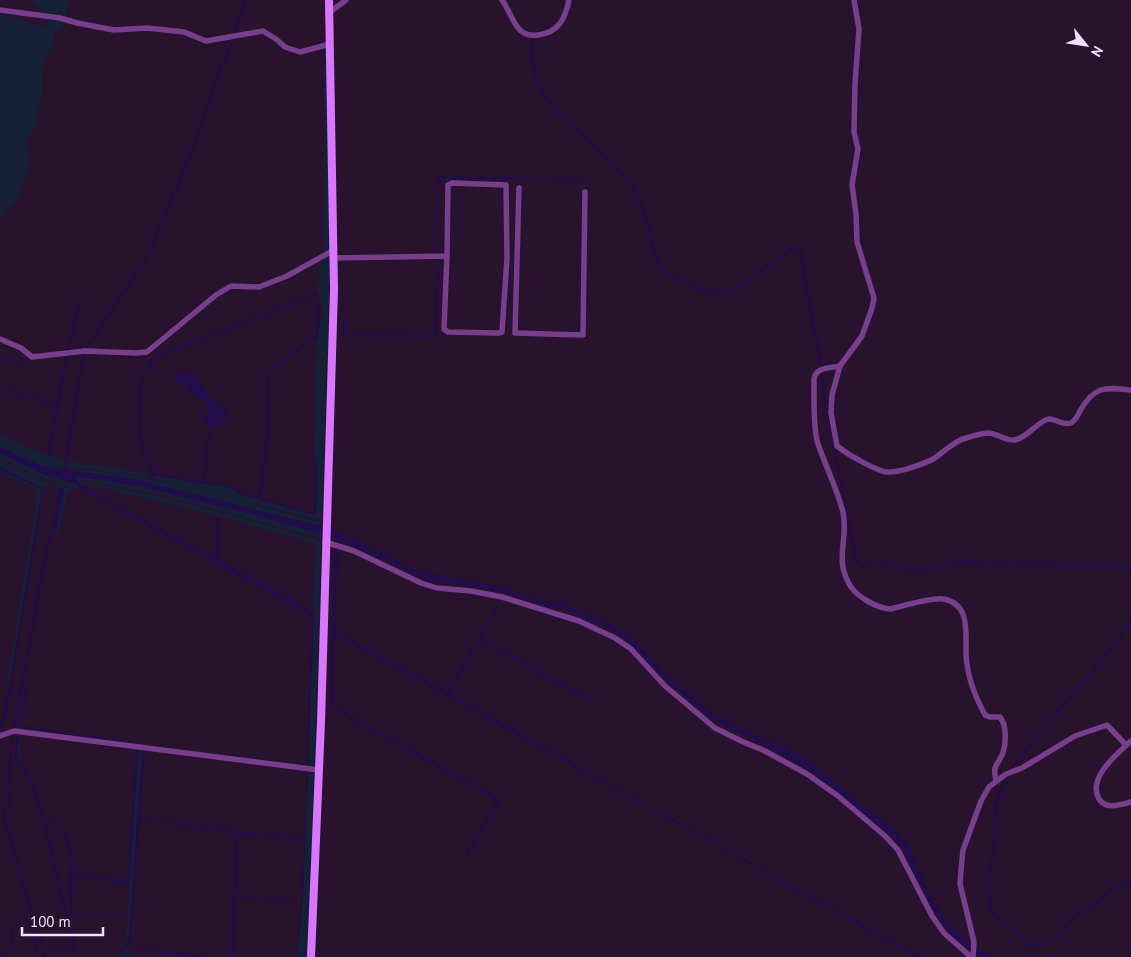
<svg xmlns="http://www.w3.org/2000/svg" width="1131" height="957" viewBox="0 0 1131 957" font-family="'PT Sans',sans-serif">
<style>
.green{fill:#152037}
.water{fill:#210c4c}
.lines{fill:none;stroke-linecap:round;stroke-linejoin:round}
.stream{stroke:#210c4c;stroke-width:2}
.street{stroke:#773e8b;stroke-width:5.5}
.secondary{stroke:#d877fd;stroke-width:8}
</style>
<rect width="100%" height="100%" fill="#29122d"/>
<g class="green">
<path d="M30,0H69L65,16L42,12Z"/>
<path d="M0,13L42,27L54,19L64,22L63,28L54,32L55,42L44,59L41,104L37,112V123L24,143C39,164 17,204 0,219Z"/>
<path d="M326,47L328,48L330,248L323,254C325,185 323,117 324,48Z"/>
<path d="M327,255L330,256L322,519L320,520L156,479L67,466L68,461L149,473L150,478H153L155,475L203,484L219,485L233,489L239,495L259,499L261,501L316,515L317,473L314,450L317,338L322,310L320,296L318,293L320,261Z"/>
<path d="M66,355H68L50,451L51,456L65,459L64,467L37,458L64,468L63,470L37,464L0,447V441L22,451L0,440V434L48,456V451L57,407L0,389V386L57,405Z"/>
<path d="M0,453L47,476L51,475L73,483L75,477H83C163,488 243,510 320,533L321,538L154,493L83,480L79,481L71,487L48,480L0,458Z"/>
<path d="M0,460L47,482L71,489L80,482H88L153,495L234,516L321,541L315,766L313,768H308L315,544L229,519L98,487L85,485L67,493L59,530L57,533L55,532L64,489L49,485L42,487L0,467Z"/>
<path d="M67,469C150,472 239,502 320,522L321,526L132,479L68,471Z"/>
<path d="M0,470L38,487L42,492L9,687L7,686L37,496L34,488L0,473Z"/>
<path d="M19,733L20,753L46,822L48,823L46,824L25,765L22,760L16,758Z"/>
<path d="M138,750L142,751L129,934L126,946L127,948L126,950L131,952L135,957H126L122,953L125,950L123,949L127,928Z"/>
<path d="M308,771L315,772L307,957H297L303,894Z"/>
</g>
<g class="water">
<path d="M179,371L189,372L197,376C204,399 214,396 227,412C226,424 214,432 205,422L209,405L188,390L184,383L177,381L172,377Z"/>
<path d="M0,447L37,464L52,468L132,479L335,530L421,572L504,588L530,598L565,605L606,621L636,641L663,672L713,713L739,728L786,748L817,767L863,806L890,824L908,845L929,893L946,921L970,943L993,957C976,957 972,952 959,941C937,920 927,900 914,873C909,861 905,849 896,839L813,773L775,750L727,727L707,714L660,675L626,639L608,627L567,610L548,607L500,591L428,580L342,541L338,542L334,538L260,516L140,486L83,477H75L73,484L51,475L47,476L0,453Z"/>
<path d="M0,467L44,489L11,687L16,690H11L10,691C8,703 7,720 0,730L9,689L0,681L9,686L42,492L38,487L0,470Z"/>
<path d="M82,486L215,559L217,518L220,519L218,560L312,611L314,613L308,768L307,767L312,616L78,487Z"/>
<path d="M60,488L64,489V491L55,532H52Z"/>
<path d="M334,551L338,552L335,628L337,632L447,692L497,607L498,608L481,638L594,701L592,703L480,640L449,693L647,805L646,806L337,635L334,640L333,706L500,799L467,857L465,856L497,800L330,707Z"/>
<path d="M26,689L27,690L21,722L22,726L134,742L138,745L19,727L18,725L25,692L23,690Z"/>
<path d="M143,750L145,752L140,818L239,832L233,957H231L236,834L138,819Z"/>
<path d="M307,771H308L303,894L297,957H296L302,894Z"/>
<path d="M651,807L921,957H916L650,808Z"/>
</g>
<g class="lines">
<g class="stream">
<path d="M235,34L245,0"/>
<path d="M531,36C532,49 532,64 536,77C551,123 613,149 636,194C642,206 646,221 650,233C654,249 654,263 668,274C684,286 712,296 732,292L791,249L799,248L802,253L803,270L821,366"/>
<path d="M438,253V177L589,180"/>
<path d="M341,302L343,301L344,308V335L435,336L438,268"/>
<path d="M86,349L148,255L186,165L206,112L214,84L233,39"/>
<path d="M68,350L80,301"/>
<path d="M0,356L18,362L30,358"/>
<path d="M822,372L826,410L856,559L860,566L870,567L879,563L891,564L899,569H929L957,560L1017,566L1115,565L1123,567L1131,573"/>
<path d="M0,387L58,406"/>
<path d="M49,456V451L67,355"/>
<path d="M64,471L84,354"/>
<path d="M154,474L204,483L220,484L234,488L240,493L315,514L316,473L313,454"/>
<path d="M150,477L154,474L144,455L140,434L139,402L140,384L143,376L151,366L154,357L179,348L316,294L319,310L318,335L271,369L268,373L267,437L260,498"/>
<path d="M74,479L81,487"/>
<path d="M142,482L144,480"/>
<path d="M204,483L209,430L210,427"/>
<path d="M14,730L49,537L53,534L54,530"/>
<path d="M18,734L15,760L22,761L24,765L45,825L74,948L72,951H48"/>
<path d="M1011,770L1049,722L1102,660L1131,621"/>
<path d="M1009,774L1001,787L994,816V845L989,878V899L992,909L996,916L1022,936L1027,945L1049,944L1063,932L1074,916L1081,911L1098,902L1117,885L1131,882"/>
<path d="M9,806L8,785L13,734"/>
<path d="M7,808L3,814L43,950"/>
<path d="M133,816L137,750"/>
<path d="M45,825L59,822L72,855L71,915H126"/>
<path d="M237,832L305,840"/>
<path d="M72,875L128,882L133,820"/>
<path d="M134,884L138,819"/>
<path d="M240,896L296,903"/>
<path d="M126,947L130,934L134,889"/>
<path d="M131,947L164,953L167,951L202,957"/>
<path d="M124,950L121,952L124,957"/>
<path d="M44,951L45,957"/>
<path d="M5,957V952L14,946C10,934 13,921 27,918L37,949"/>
</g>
<g class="street">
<path d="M502,0C509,9 512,22 520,30C525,35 531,36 538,35C559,32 565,19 569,0"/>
<path d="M854,0L859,29L855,84L854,132L858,149L852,185L856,214L857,242L874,298L872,308L862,336L840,366L832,395L831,413L837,446C847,454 876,471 887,472C899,473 924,464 935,458C945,451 954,441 966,438C973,436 982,433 989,433C999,434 1008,443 1018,439C1028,436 1041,419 1049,419C1057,419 1063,426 1071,423C1076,420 1078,415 1080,411C1094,386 1105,387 1131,390"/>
<path d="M0,10L60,18L77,23L114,30L147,28L184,32L206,41L263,31L276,39L285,47L300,52L330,44"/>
<path d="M330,12L346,0"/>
<path d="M519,188L515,333L583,335L585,192"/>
<path d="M334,258L447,256L448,185L452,183L506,185L507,258L502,332L498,333L448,332L444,329L447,256"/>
<path d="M0,339L21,348L32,357L85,351L136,353L147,352L216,295L231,286L259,287L287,276L334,250"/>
<path d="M840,366C829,368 816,367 814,379C814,396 813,430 818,444C826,467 837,489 843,512C849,540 833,559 851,587C859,598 877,608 890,609C904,606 931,597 943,599C975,604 963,642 967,664C969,681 977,700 985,715L990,717H1000C1007,726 1006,743 1003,753C1001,758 997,763 995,768C994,772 995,776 996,780"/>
<path d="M325,542L354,551L421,583L437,588L471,591L502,597L579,621L615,638L631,649L665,686L715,728L741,741L765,751L807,774L838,796L885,836L898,850L932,916L944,933L971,957"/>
<path d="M0,736L14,731L319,770"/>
<path d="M1131,741C1117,754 1087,778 1099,799C1106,810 1120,805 1131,802"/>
<path d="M973,957L974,942L960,884L961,870L963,850L981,801L989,787L1006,774L1022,768L1075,736L1107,725L1126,745"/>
</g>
<path class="secondary" d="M311,957L321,722L334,289L329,0"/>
</g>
<g transform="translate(1086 45) rotate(120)" stroke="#29122d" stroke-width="4" paint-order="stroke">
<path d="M0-4L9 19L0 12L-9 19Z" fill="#f9deff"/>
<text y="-8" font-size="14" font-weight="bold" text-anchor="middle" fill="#f9deff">N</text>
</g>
<path d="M22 927v8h81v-8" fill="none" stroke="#f9deff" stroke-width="2.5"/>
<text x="30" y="927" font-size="15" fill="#f9deff" stroke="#29122d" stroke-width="4" paint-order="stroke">100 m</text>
</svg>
